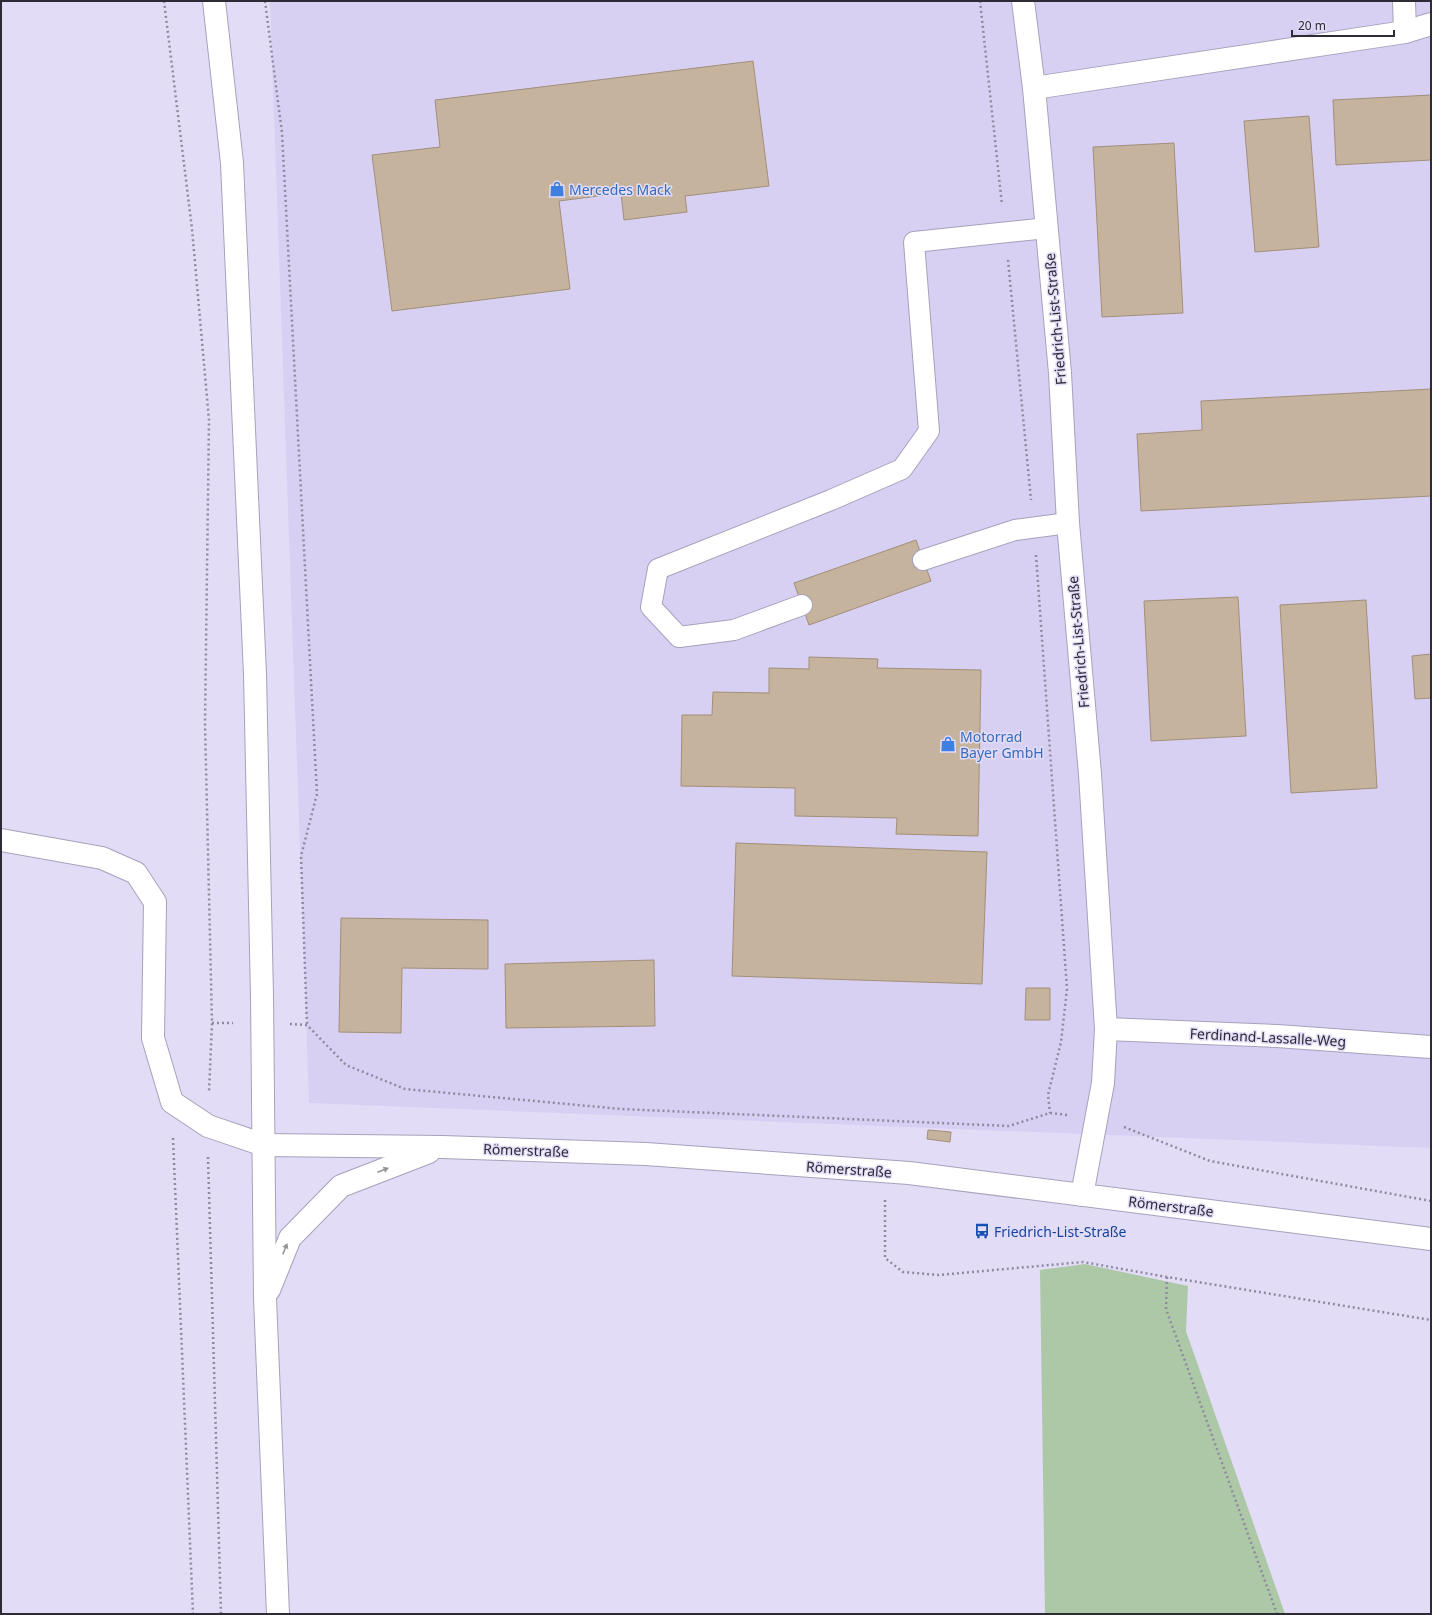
<svg xmlns="http://www.w3.org/2000/svg" width="1432" height="1615" viewBox="0 0 1432 1615" font-family="'Noto Sans',sans-serif">
<style>
.built{fill:#d8d0f3}
.green{fill:#adc8a7}
.building{fill:#c6b39d;stroke:#a18f7a}
.lines{fill:none;stroke-linecap:round;stroke-linejoin:round}
.lane-casing{stroke:#a7a1ba;stroke-width:22}
.street-casing{stroke:#a7a1ba;stroke-width:24}
.secondary-casing{stroke:#a7a1ba;stroke-width:24}
.path{stroke:#8f8a9e;stroke-width:2.5;stroke-dasharray:2 3;stroke-linecap:butt}
.lane{stroke:#fff;stroke-width:20}
.street{stroke:#fff;stroke-width:22}
.secondary{stroke:#fff;stroke-width:22}
.oneway{fill:#96959a}
.labels{text-anchor:middle;dominant-baseline:central;stroke-width:3;stroke-linejoin:round;paint-order:stroke}
.shop-label{font-size:14px;fill:#366cbe;stroke:#e2dcf7;text-anchor:start}
.street-label{font-size:14px;fill:#2e2b36;stroke:#e2dcf7}
.transit-label{font-size:14px;fill:#164399;stroke:#e2dcf7;text-anchor:start}
</style>
<rect width="100%" height="100%" fill="#e2dcf7"/>
<path class="built" d="M270,1H1431V1148L309,1103Z"/>
<path class="green" d="M1085,1264L1188,1286L1186,1331L1285,1614H1045L1040,1270Z"/>
<g class="building">
<path d="M753,61L769,186L685,196L687,212L624,220L621,193L559,201L570,289L392,311L372,155L440,147L435,100Z"/>
<path d="M1431,95V160L1336,165L1333,100Z"/>
<path d="M1309,116L1319,247L1255,252L1244,121Z"/>
<path d="M1174,143L1183,313L1102,317L1093,147Z"/>
<path d="M1431,389V496L1141,511L1137,434L1202,430L1201,401Z"/>
<path d="M916,540L931,581L809,625L794,583Z"/>
<path d="M1238,597L1246,736L1151,741L1144,601Z"/>
<path d="M1366,600L1377,788L1291,793L1280,605Z"/>
<path d="M1431,654V698L1415,699L1412,656Z"/>
<path d="M809,657L878,659L877,668L981,670L978,836L896,834L897,818L795,816V788L681,786L682,715H712L713,692L769,693V668L809,669Z"/>
<path d="M736,843L987,852L982,984L732,976Z"/>
<path d="M341,918L488,920V969L402,968L401,1033L339,1032Z"/>
<path d="M654,960L655,1026L506,1028L505,964Z"/>
<path d="M1026,988H1050V1020H1025Z"/>
<path d="M928,1130L951,1132L950,1142L927,1139Z"/>
</g>
<g class="lines">
<g class="lane-casing">
<g id="lane">
<path d="M923,560L1015,530L1068,523"/>
<path d="M802,605L734,630L679,637L651,607L658,569L831,500L902,469L929,431L914,242L1047,228"/>
</g>
</g>
<g class="street-casing">
<g id="street">
<path d="M1023,1L1034,88L1060,373L1068,523L1090,774L1106,1029L1103,1083L1082,1195"/>
<path d="M1404,1L1405,32"/>
<path d="M1034,88L1405,32L1431,24"/>
<path d="M1,840L102,858L136,873L155,902L153,1038L172,1102L208,1126L264,1145"/>
<path d="M1106,1029L1277,1036L1431,1047"/>
</g>
</g>
<g class="secondary-casing">
<g id="secondary">
<path d="M214,1L232,163L255,674L262,996L265,1298L278,1614"/>
<path d="M264,1145L442,1147L646,1154L909,1173L1431,1239"/>
<path d="M269,1290L290,1238L341,1186L429,1152"/>
</g>
</g>
<g class="path">
<path d="M164,1L192,229L209,420L205,724L212,1023L209,1092"/>
<path d="M265,1L282,133L317,794L301,856L307,1025"/>
<path d="M980,1L1002,205"/>
<path d="M1008,260L1031,500"/>
<path d="M1036,555L1067,989L1061,1042L1048,1095L1050,1113"/>
<path d="M212,1023H233"/>
<path d="M290,1024L307,1025L346,1065L405,1089L621,1109L1009,1126L1050,1113L1068,1115"/>
<path d="M1124,1127L1210,1161L1431,1201"/>
<path d="M173,1138L193,1614"/>
<path d="M208,1157L221,1614"/>
<path d="M885,1200V1258L903,1272L939,1275L1083,1262L1167,1277L1431,1320"/>
<path d="M1167,1277L1166,1309L1277,1614"/>
</g>
<use href="#lane" class="lane"/>
<use href="#street" class="street"/>
<use href="#secondary" class="secondary"/>
</g>
<defs><path id="oneway-solid" d="M-6-.8H1V-3.2L6.5 0L1 3.2V.8H-6Z"/></defs>
<g class="oneway">
<use href="#oneway-solid" transform="translate(383 1170) rotate(-21)"/>
<use href="#oneway-solid" transform="translate(285 1249) rotate(-68)"/>
</g>
<defs>
<g id="shop-bare" transform="scale(1.2)"><path d="M-5-2.5h2.3a2.7 3.5 0 0 1 5.4 0H5L5.5 6h-11ZM-1.5-2.5h3a1.5 2.3 0 0 0-3 0Z" fill="#3f7fe0" stroke="#e2dcf7" stroke-width="2.5" paint-order="stroke"/></g>
<g id="bus-bare" transform="scale(1.2)"><path d="M-5-6H5V4H4V6H2V4H-2V6H-4V4H-5ZM-3.5-4V0h7V-4ZM-3.5 1.2v1.5H-2V1.2ZM2 1.2v1.5H3.5V1.2Z" fill="#1a4fb4" stroke="#e2dcf7" stroke-width="2.5" paint-order="stroke"/></g>
</defs>
<g fill-rule="evenodd">
<use href="#shop-bare" x="557" y="189"/>
<use href="#shop-bare" x="948" y="744"/>
<use href="#bus-bare" x="982" y="1231"/>
</g>
<g class="labels">
<g class="shop-label">
<text x="569" y="189">Mercedes Mack</text>
<text x="960" y="736">Motorrad<tspan x="960" dy="16">Bayer GmbH</tspan></text>
</g>
<g class="street-label">
<text transform="translate(1055 319) rotate(-95)">Friedrich-List-Straße</text>
<text transform="translate(1078 642) rotate(-95)">Friedrich-List-Straße</text>
<text transform="translate(1268 1037) rotate(3)">Ferdinand-Lassalle-Weg</text>
<text transform="translate(526 1150) rotate(2)">Römerstraße</text>
<text transform="translate(849 1169) rotate(4)">Römerstraße</text>
<text transform="translate(1171 1206) rotate(7)">Römerstraße</text>
</g>
<g class="transit-label">
<text x="994" y="1231">Friedrich-List-Straße</text>
</g>
</g>
<rect width="1432" height="1615" fill="none" stroke="#2e2b36" stroke-width="4"/>
<path d="M1292 30v6h102v-6" fill="none" stroke="#2e2b36" stroke-width="2"/>
<text x="1298" y="30" font-size="12" fill="#2e2b36" stroke="#e2dcf7" stroke-width="3" paint-order="stroke">20 m</text>
</svg>
